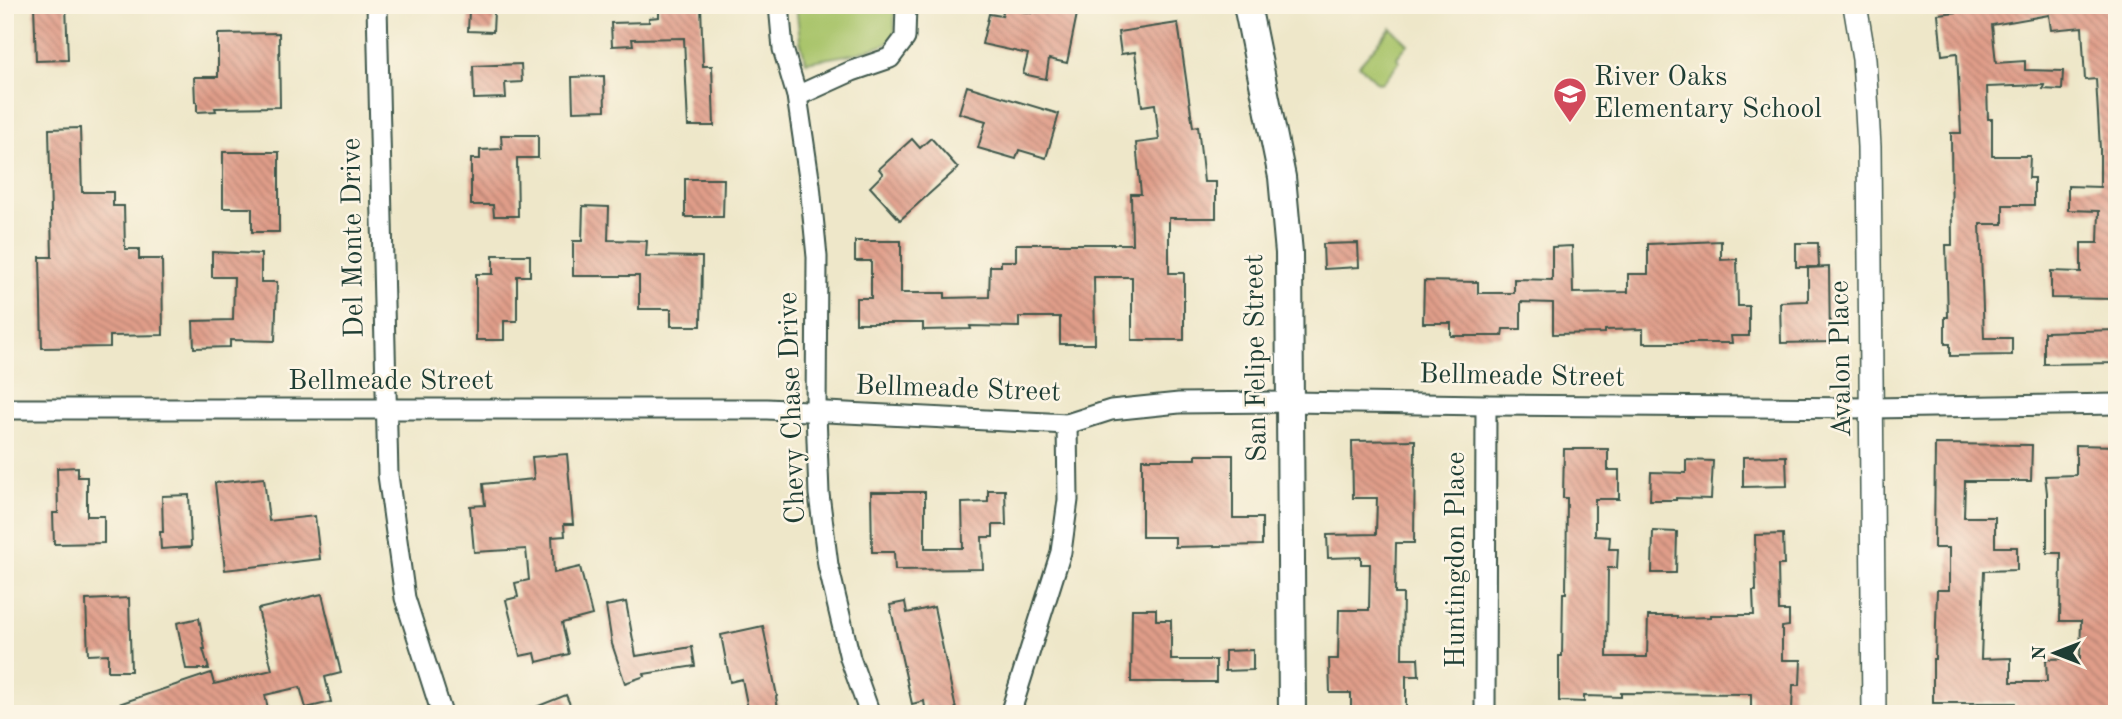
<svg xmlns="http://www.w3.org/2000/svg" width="2122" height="719" viewBox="0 0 2122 719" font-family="'Old Standard TT',serif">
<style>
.green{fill:#a9c46b;stroke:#648050;stroke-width:2}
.building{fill:url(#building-back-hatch)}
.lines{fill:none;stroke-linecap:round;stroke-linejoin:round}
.minor-casing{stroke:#3e564a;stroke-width:23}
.tertiary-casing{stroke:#3e564a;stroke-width:26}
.secondary-casing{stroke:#3e564a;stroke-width:30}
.minor{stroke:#fff;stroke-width:19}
.tertiary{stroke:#fff;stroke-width:23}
.secondary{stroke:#fff;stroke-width:26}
.labels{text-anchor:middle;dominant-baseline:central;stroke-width:5;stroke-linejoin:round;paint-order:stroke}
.poi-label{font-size:28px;fill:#1f3d34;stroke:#fcf5e5;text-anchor:start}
.street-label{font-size:28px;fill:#1f3d34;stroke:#fcf5e5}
</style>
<defs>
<pattern id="building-back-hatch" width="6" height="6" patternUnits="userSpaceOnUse" patternTransform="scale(1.75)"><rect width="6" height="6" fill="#e09d89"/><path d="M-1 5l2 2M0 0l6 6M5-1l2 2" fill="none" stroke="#b58171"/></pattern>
</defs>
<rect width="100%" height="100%" fill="#fcf5e5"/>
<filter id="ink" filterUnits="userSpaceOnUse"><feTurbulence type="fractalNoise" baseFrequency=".0143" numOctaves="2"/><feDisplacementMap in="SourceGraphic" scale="14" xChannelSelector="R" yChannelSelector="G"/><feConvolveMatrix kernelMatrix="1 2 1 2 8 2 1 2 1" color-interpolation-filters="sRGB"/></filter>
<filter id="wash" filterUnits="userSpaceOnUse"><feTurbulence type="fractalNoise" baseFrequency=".00686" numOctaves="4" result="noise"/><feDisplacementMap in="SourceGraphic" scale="28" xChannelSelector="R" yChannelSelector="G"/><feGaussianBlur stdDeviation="1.57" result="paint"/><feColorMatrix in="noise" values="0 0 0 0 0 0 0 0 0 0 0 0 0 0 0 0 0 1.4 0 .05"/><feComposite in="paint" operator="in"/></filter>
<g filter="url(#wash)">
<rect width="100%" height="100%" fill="#eee7c9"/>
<g class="green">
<path d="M796,5H894L895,33L887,44L858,53L806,62L800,40Z"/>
<path d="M1391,28L1408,44L1397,57L1399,62L1383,82L1378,83L1359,65Z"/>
</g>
<g id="blocks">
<g class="building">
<path d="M34,5H66L68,60L36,61Z"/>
<path d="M659,5H701L703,66H712L714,126H688L684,38L632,39L633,45L612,46L611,23L649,22V18L659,17Z"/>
<path d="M1032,5L1077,14L1067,63L1049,59L1046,79L1023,74L1028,54L982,44L989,14L1002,16L1004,7L1031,13Z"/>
<path d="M1996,5H2117V299L2051,298V271L2081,272V243H2098L2099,211L2068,210V186L2100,187V149L2096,79L2085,80L2082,27L2051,30L2049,15L1992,25L1996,63L2025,61V70L2063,71L2062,90L2043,89L2044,85L1987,87L1988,119H1992V156H2030L2029,178H2034V205H2003V224H1980L1984,338H2012V355L1950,356V344H1945V317H1948L1946,245H1952L1951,133H1961L1957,53L1942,55L1938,14L1996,8Z"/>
<path d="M469,10L494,11L493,32L468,31Z"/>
<path d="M1178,23L1193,127L1198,126L1204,182H1216V218H1169V273H1184V340H1132V277H1094L1095,344H1060V317H1019V327L970,326L971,329L923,330V323H856V298H871V261H855V241H901V293H945V298L989,297L990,266H1001V261H1016V244H1132L1131,194H1141L1136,143L1159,140L1155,104L1142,106L1135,52L1121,54L1118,32Z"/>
<path d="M279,33L280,107L215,108L216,111L197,112V102H195L194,77H218V34Z"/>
<path d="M521,64L522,82L505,83L506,98L474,99L473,66Z"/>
<path d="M604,76L605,110L573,111L572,77Z"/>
<path d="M967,86L1059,114L1046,158L1019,150L1016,159L978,148L986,121L959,113Z"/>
<path d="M80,128L82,192H113V206H124L125,249H139V259H162L163,335L110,336V347L42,348L40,257H52L49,129Z"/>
<path d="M501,135H538V158H517L518,216H494L493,205H471V159H480V150L502,149Z"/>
<path d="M931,138L958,168L900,220L870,187L883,174L879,169L912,139L920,148Z"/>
<path d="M223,152H279V232H252V208H223Z"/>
<path d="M685,179H724L723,217H685Z"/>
<path d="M583,206L609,207L608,240L647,241L646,256L702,257L701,326H671V309H639V276H573V241H582Z"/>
<path d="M1721,241V260L1737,259L1738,306H1749V336H1731L1732,343H1643V329L1605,330V333L1553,334V303L1521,302V329H1503L1502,336H1451V323H1423L1424,281L1478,282V293H1514V279L1552,280V247L1572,246L1573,293L1628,292V274H1648V244Z"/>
<path d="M1358,243L1359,267L1324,269L1323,244Z"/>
<path d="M1796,243H1818L1819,267H1796Z"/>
<path d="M212,252L261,254V282H277L275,341L230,340V347L194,348L193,321L233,320L234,277H212Z"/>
<path d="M493,255H530V276H517V321H504V340H476V274H493Z"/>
<path d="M1829,267L1830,342L1781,343L1780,302L1808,301V268Z"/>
<path d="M2117,330V363L2044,364V332Z"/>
<path d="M1415,440L1414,543H1396L1395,594H1403L1402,658H1418L1419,676H1406V709L1351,710V693H1330L1329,659H1338L1339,610H1369L1370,564H1361V557L1328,558L1327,535L1376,534L1377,498H1353L1352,441Z"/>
<path d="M1935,444L2032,445L2031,481H1965L1964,517H1995V547H2017V570L1984,571L1981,659L2011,658V682H2047L2046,659L2080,658L2081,621H2060L2061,553H2047V493L2045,476L2076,475V445L2117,446V714H2016L2015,703H1933V659H1935L1937,590H1949V548H1934Z"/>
<path d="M1564,449H1608V470H1619V499H1595V536L1610,537L1609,549H1618L1617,568H1608L1607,657H1647L1648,616H1677V618L1711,617V615H1754L1753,591H1756L1755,535L1783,534L1784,565H1778L1779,611H1789V626L1782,627V660H1801L1800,685H1793L1792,710L1751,709V694L1621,693V697L1584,696V702L1559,701V656H1562L1563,593H1566L1567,498H1563Z"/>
<path d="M567,454L573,524H564L565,536L552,537L554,573L580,567L592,615L562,623L569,654L537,662L535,653L520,656L506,600L518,597L515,583L529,580L526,549L474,552L470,506L485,505L483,484L534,479L532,457Z"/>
<path d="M1196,455H1233V518H1262V545L1175,547V537H1142V459H1196Z"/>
<path d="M1786,456L1787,486L1743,487V457Z"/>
<path d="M1686,460L1713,461L1711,499L1676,498V500H1650L1651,472L1686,473Z"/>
<path d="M78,467V477H87V516H104V543L54,544L53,513H58L57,468Z"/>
<path d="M264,478L269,521L315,516L320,559L225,570L215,483Z"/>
<path d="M988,490H1005L1006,525H993V537H982L983,569L895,570L894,552H872L871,492H925V548H963L962,503L988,502Z"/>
<path d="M189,495L191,547L161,549L160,532H163L162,496Z"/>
<path d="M1653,531L1677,532L1676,573H1652Z"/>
<path d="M322,594L341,673L325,677L331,702L306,708L300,687L265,695L269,714H98V711L211,673L214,684L272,670L258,609Z"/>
<path d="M129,598L131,671H108V654L88,655L86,600Z"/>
<path d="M626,602L636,656L692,647L695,666L644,674L645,676L625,683L612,644L606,606Z"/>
<path d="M905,602L907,613L934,607L957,714H926L924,701L912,704L890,605Z"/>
<path d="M1132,609H1156V620H1171V660H1216V682H1131Z"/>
<path d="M199,618L205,649H203L209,669H186L177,623Z"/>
<path d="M763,626L777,696L776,697L779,714H749L742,679L730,682L721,635Z"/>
<path d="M1253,650V670L1225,671V651Z"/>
<path d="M566,695L574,714H521V713Z"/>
</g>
</g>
</g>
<g filter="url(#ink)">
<use href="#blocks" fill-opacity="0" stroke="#3e564a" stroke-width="2"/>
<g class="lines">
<g class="minor-casing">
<g id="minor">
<path d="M377,5L388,475L405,598L442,714"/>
<path d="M779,5L783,49L797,96L810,185L817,257L816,413L819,494L828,565L850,658L870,714"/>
<path d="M797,96L852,71L890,58L905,38L906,5"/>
<path d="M5,409H767L1067,424L1111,410L1179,403L1290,402L1486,405L1872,408L2117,404"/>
<path d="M1010,714L1061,552L1068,500L1067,424"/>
<path d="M1485,714L1486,405"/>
</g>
</g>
<g class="tertiary-casing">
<path id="tertiary" d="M1855,5L1864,59L1869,147L1874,714"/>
</g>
<g class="secondary-casing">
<path id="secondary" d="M1247,5L1282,177L1289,253L1292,714"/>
</g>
<use href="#minor" class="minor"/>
<use href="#tertiary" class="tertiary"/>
<use href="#secondary" class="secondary"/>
</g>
</g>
<defs>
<g id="school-pin" transform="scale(1.75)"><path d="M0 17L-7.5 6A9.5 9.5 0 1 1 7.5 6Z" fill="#d1495b" stroke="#fcf5e5"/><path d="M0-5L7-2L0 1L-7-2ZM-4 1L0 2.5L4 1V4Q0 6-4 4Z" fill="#fff"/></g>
</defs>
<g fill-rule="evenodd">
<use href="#school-pin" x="1570" y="94"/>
</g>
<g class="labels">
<g class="poi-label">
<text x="1594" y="78">River Oaks<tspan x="1594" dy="32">Elementary School</tspan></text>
</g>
<g class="street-label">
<text transform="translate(354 238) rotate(-91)">Del Monte Drive</text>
<text transform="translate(1257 358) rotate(-91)">San Felipe Street</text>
<text transform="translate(1842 359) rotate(-91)">Avalon Place</text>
<text transform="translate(1522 377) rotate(1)">Bellmeade Street</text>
<text x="391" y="382">Bellmeade Street</text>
<text transform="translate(958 390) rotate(2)">Bellmeade Street</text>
<text transform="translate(793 408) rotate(-92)">Chevy Chase Drive</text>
<text transform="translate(1457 560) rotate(-90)">Huntingdon Place</text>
</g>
</g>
<rect width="2122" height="719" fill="none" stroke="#fcf5e5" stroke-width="28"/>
<g transform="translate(2055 653) rotate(270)" stroke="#fcf5e5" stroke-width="5" paint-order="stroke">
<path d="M0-5L12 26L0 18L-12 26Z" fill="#1f3d34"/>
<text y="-10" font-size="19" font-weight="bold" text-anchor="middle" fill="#1f3d34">N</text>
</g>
</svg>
